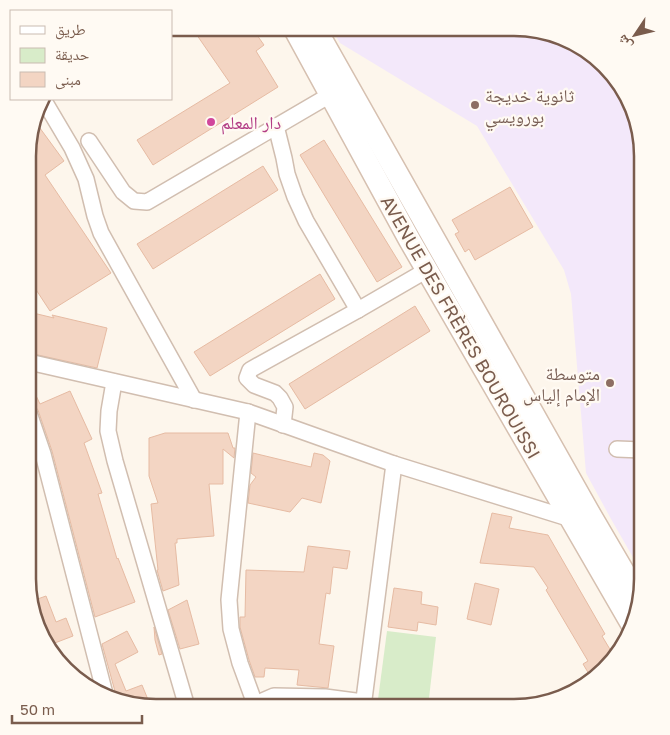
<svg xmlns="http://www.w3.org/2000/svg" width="670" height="735" viewBox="0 0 670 735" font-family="'Golos Text','Noto Naskh Arabic',sans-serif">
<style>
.education{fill:#f3e8fa}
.green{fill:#d8ecc9}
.building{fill:#f3d5c3;stroke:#e6bba3}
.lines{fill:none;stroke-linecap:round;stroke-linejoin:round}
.minor-casing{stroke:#d1beb0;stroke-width:18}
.secondary-casing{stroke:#d6c0b0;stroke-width:24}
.minor{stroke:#fff;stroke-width:15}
.secondary{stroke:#fff;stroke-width:21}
.education-dot{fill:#8d6e63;stroke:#fffaf3;stroke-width:2}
.hotel-dot{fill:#d1479c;stroke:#fffaf3;stroke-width:2}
.labels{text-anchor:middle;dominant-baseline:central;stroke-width:4.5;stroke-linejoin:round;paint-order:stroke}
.education-label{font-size:18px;fill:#785e54;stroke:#fffaf3;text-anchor:start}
.hotel-label{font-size:18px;fill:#b23c85;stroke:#fffaf3;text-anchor:start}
.street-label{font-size:18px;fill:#7a5c4d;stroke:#fffaf3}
.rim{fill:none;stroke:#7a5c4d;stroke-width:2.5}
</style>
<rect width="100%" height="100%" fill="#fdf6ec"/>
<path class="education" d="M331,28L531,29L585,49L621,85L642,148V573L611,519L586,473L571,294L564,270L477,126L340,43Z"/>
<path class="green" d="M387,631L436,637L428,707H377Z"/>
<g class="building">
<path d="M192,28H252L264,45L256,51L278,87L153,165L137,140L230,83Z"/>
<path d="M34,120L64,161L45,175L111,273L50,311L29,279L30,131Z"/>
<path d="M324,140L402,267L377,282L300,155Z"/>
<path d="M263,166L278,190L153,269L137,244Z"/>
<path d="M510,187L533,227L475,260L469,249L465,252L455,234L459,232L452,220Z"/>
<path d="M320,274L335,299L210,376L194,352Z"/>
<path d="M415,306L430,331L305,409L289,384Z"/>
<path d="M29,312L54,318L52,315L107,328L97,368L29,353Z"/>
<path d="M29,381L40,404L70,391L92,439L84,443L102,493L98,494L117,559L118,558L135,602L95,617L52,451L38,410L35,406L29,404Z"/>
<path d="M165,433H228L233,448H235L234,458L223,449V484H209L214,536L177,539V543H175L179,585L163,591L157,570H158L151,504L158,503L149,476V438Z"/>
<path d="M253,453L311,467L314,453L323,455L330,461L321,503L302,498L290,512L248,503L250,485L256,477L251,473Z"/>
<path d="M492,513L512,517L509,528L548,535L605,634L602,636L614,656L592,679L583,664L588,661L546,590L548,588L534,567L480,563Z"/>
<path d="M308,546L350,551L347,569L333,567L330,594L326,593L319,644L334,646L328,688L297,685L299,670L265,668L264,677H255L249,660L240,627V617H245L246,570L304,572Z"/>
<path d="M475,583L499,589L491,625L467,619Z"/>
<path d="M394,588L422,592L421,604L438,607L436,625L418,622L417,631L388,627Z"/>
<path d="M46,596L56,622L66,618L73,636L47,646L32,601Z"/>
<path d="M187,600L199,644L180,649L168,610Z"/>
<path d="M154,627L162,654L159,655L155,640Z"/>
<path d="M127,631L138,652L115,664L126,691L142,685L151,707H147L114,697L116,695L102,644Z"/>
</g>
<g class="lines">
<g class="minor-casing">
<g id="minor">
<path d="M43,99L72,148L86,179L95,216L101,233L194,400"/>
<path d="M276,126L284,158L287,174L295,197L306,221L358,310"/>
<path d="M89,141L123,192L134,201L147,202L330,95"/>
<path d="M29,362L248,412L394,464L571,519L574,517"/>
<path d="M114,382L109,411L108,431L115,461L187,707"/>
<path d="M248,412L229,600L231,629L240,663L255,704"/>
<path d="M29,413L43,454L105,694"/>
<path d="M283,425L285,407L280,398L275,393L254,385L247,378L250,370L358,310L427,270"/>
<path d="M617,449L642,450"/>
<path d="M250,707L253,705L274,696L325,697L363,702"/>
<path d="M363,707L394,464"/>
</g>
</g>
<g class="secondary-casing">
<g id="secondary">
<path d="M294,28L409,239L631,623"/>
<path d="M315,28L588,511L639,598"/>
</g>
</g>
<use href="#minor" class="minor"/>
<use href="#secondary" class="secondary"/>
</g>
<g class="education-dot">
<circle cx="475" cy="105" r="5"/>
<circle cx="610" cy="383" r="5"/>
</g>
<circle class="hotel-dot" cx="211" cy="122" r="5"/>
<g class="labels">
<g class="education-label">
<text x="485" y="95">ثانوية خديجة<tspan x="485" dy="21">بورويسي</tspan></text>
<text x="600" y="373" text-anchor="end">متوسطة<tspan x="600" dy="21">الإمام إلياس</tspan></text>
</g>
<g class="hotel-label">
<text x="221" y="122">دار المعلم</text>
</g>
<g class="street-label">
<text transform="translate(461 327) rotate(60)">AVENUE DES FRÈRES BOUROUISSI</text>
</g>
</g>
<path d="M0 0H670V735H0ZM156 36H514A120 120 0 0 1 634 156V579A120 120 0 0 1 514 699H156A120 120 0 0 1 36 579V156A120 120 0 0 1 156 36Z" fill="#fffaf3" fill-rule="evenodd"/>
<path class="rim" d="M156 36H514A120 120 0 0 1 634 156V579A120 120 0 0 1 514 699H156A120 120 0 0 1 36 579V156A120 120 0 0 1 156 36Z"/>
<rect x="10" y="10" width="162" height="90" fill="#fffaf3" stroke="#cabbb1"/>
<rect x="20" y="26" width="25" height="8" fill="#ffffff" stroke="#cabbb1"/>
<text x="55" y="35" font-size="15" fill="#7a5c4d">طريق</text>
<rect x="20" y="48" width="25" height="15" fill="#d8ecc9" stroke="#cabbb1"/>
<text x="55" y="60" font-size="15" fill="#7a5c4d">حديقة</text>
<rect x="20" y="72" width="25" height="15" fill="#f3d5c3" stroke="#cabbb1"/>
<text x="55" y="85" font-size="15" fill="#7a5c4d">مبنى</text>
<g transform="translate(635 35) rotate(235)" stroke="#fffaf3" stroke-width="4" paint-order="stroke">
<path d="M0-4L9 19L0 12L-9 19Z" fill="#7a5c4d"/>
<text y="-8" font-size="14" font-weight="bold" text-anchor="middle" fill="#7a5c4d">ش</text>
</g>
<path d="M12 715v8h130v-8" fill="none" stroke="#7a5c4d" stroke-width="2.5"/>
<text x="20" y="715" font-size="15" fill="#7a5c4d" stroke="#fffaf3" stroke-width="4" paint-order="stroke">50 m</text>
</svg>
